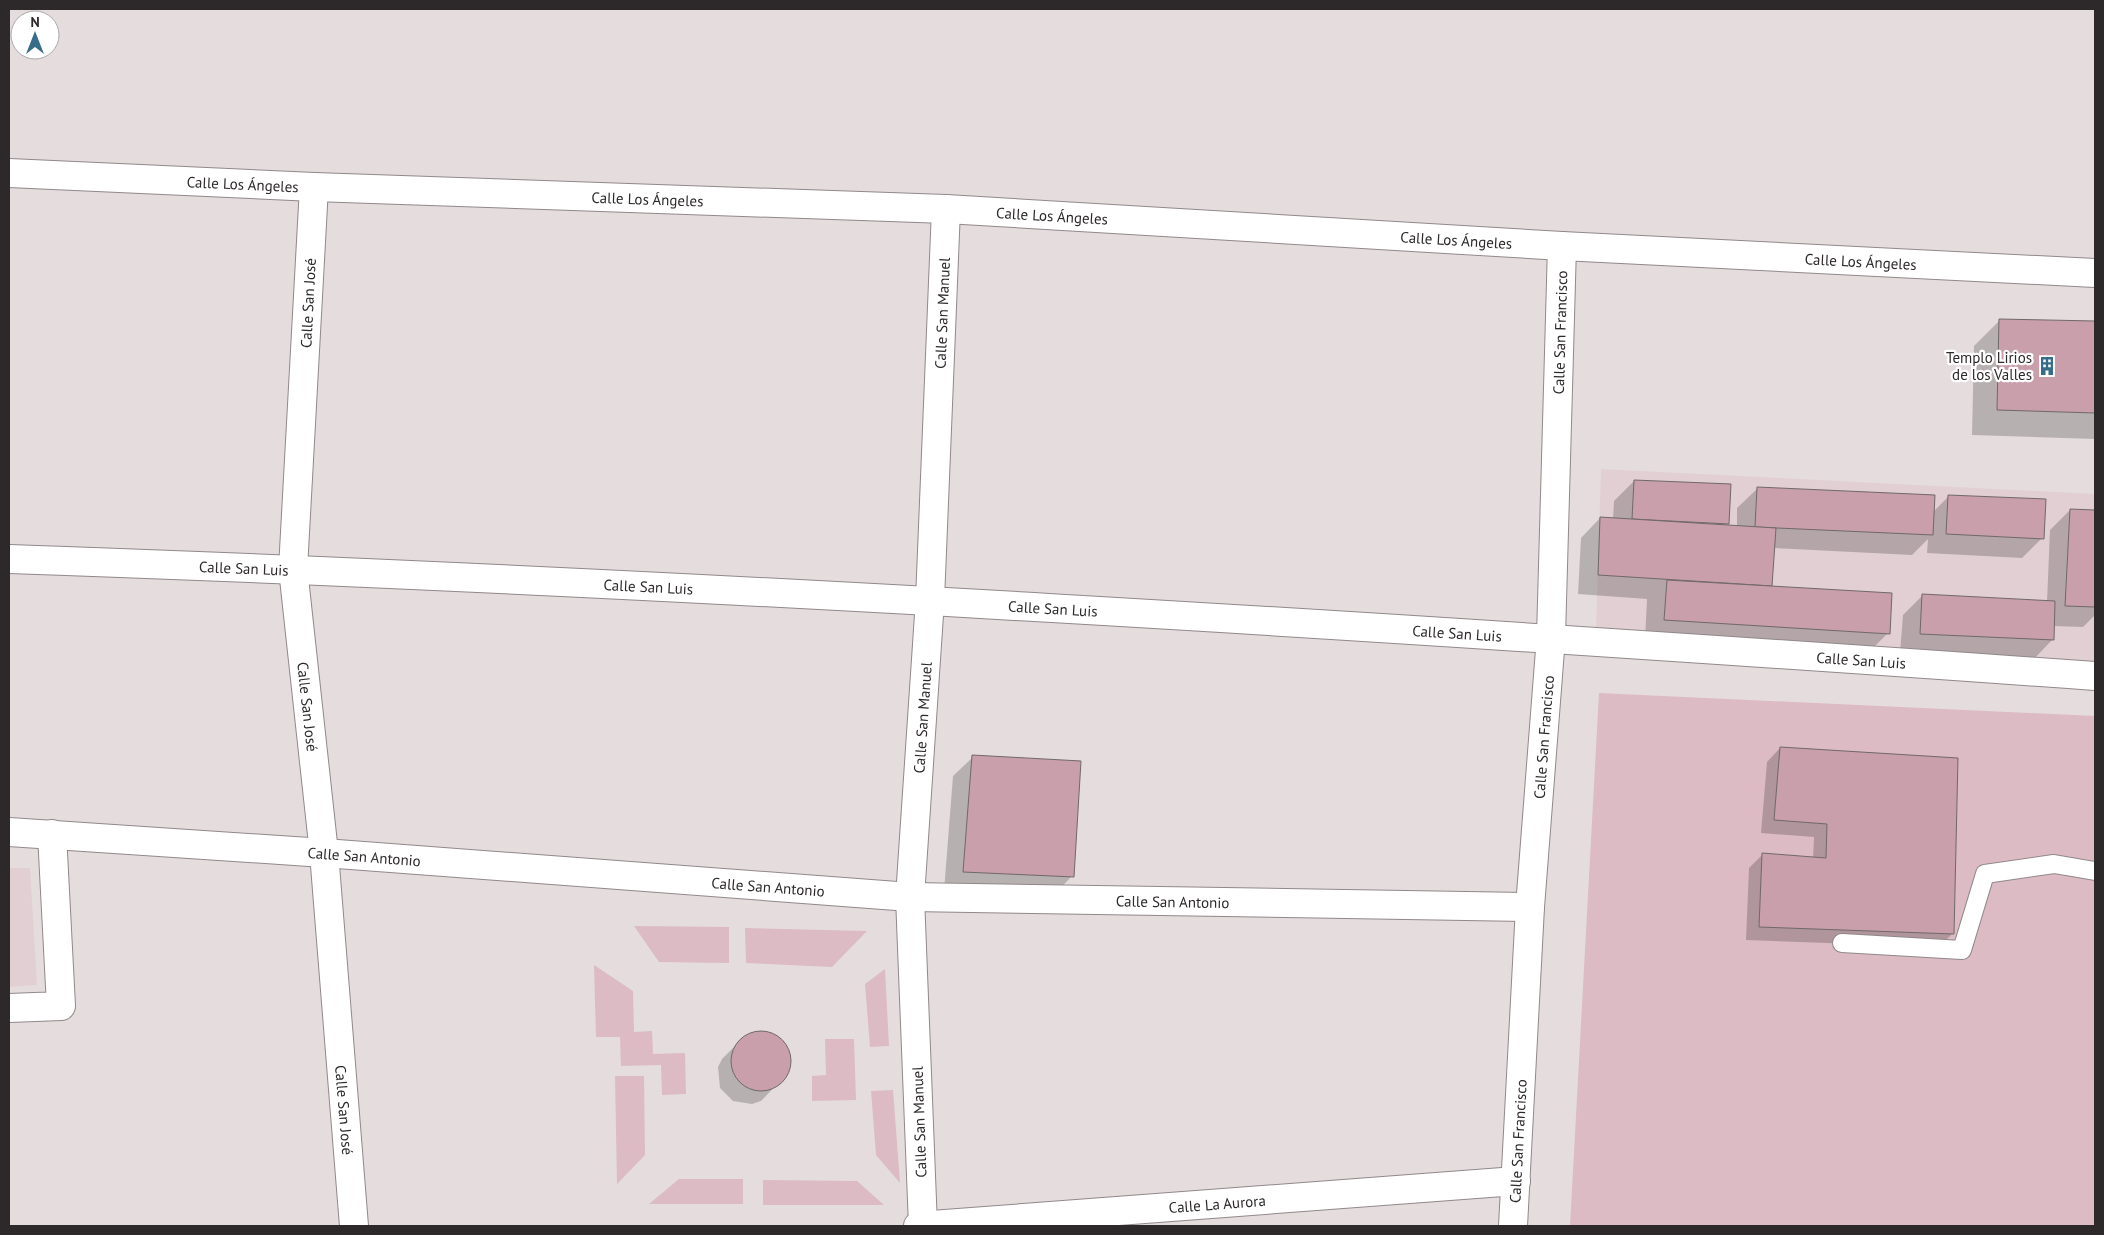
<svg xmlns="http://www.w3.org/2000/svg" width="2104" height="1235" viewBox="0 0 2104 1235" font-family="'PT Sans',sans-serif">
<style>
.built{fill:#e1cfd4}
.green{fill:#dcbbc4}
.shadow{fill:#0003}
.building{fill:#c89faa;stroke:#70686a}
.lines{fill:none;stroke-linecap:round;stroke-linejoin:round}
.service-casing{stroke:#91888a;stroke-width:20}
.minor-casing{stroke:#91888a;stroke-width:30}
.service{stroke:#fff;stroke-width:18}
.minor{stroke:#fff;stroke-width:28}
.labels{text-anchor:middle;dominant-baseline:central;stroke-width:4.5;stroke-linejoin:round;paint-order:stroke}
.street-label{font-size:15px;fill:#2d292a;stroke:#fff}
.poi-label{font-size:15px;fill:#2d292a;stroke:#fff;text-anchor:end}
</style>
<rect width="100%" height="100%" fill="#e5dcde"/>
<g class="built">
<path d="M1601,469L2095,494V661L1596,631Z"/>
<path d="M9,868H30L37,985L9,987Z"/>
</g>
<g class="green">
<path d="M1599,693L2095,716V1226H1570Z"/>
<path d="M634,926L729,927V963L659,962Z"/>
<path d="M745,928L867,931L832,967L746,963Z"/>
<path d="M594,965L633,991L634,1032L652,1031L653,1054L685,1053L686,1094L662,1095L661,1065L621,1066L620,1037H596Z"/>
<path d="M885,969L889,1046L870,1047L865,984Z"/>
<path d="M825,1039H854L856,1100L812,1101V1076L826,1075Z"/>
<path d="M615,1076H644L645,1155L617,1184Z"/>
<path d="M893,1090L900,1183L876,1155L871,1091Z"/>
<path d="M679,1179H743V1204H649Z"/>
<path d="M763,1180L857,1181L884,1205H763Z"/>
</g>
<g class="shadow">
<path d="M2000,320L2095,322V439L1972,435L1974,346Z"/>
<path d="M1634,481L1728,523L1725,526L1737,527V508L1757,489L1933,512L1949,496L2042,538L2022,558L1927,553L1928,539L1912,555L1773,548L1771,587L1888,633L1868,653L1645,640L1647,599L1578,594L1581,538L1600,518L1613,519L1614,501Z"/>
<path d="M2070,510L2095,511V615L2083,627L2053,626L2052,640L2033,660L1900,653L1903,615L1923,595L2047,602L2050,530Z"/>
<path d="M1780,748L1953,933L1939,947L1746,940L1749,868L1763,854L1813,859L1814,837L1761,833L1767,762Z"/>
<path d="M973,757L1072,876L1053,896L944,891L953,776Z"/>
<path d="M762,1031L771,1034L786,1046L790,1063L788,1073L761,1101L752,1104L733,1101L720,1088L718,1067L722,1059L736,1045L753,1032Z"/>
</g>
<g class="building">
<path d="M1999,319L2095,321V413L1997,410Z"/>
<path d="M1634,480L1731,484L1729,524L1632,519Z"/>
<path d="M1757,487L1935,495L1933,535L1755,527Z"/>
<path d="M1948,495L2046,499L2044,539L1946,534Z"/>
<path d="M2070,509L2095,510V607L2065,606Z"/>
<path d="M1600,517L1776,528L1772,586L1598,575Z"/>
<path d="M1667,580L1892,593L1890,634L1664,620Z"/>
<path d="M1922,594L2055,601L2054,640L1920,634Z"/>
<path d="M1780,747L1958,758L1954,934L1759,927L1762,853L1826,858L1827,824L1774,820Z"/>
<path d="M972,755L1081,761L1074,877L963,872Z"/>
<circle cx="761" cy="1061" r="30"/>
</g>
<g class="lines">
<g class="service-casing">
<path id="service" d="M1842,943L1962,950L1985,874L2054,864L2095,871"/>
</g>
<g class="minor-casing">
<g id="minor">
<path id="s1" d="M9,173L314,187L946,209L1562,246L2095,273"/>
<path id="s2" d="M314,187L293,569L324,853L354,1226"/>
<path id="s3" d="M9,559C705,583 1400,627 2095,676"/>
<path id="s4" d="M9,832L324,853L910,897L1530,907"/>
<path d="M9,1008L61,1006L52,834"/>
<path id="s5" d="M918,1226L1516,1181"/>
<path id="s6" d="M923,1226L910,897L930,600L946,209"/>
<path id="s7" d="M1513,1226L1530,907L1551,637L1562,246"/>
</g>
</g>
<use href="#service" class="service"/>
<use href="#minor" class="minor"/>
</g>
<defs>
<g id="building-bare" transform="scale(1.5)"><path d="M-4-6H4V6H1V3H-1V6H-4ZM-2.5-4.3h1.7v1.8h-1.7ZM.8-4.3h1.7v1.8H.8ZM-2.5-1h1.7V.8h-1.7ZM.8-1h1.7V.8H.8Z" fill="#366d88" stroke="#fff" stroke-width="2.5" paint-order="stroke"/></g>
</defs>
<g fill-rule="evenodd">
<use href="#building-bare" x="2047" y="366"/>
</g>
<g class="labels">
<g class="street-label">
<text stroke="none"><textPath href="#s1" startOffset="234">Calle Los Ángeles</textPath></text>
<text stroke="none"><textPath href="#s1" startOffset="639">Calle Los Ángeles</textPath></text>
<text stroke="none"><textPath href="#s1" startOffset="1044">Calle Los Ángeles</textPath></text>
<text stroke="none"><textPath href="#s1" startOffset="1449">Calle Los Ángeles</textPath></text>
<text stroke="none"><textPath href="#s1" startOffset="1854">Calle Los Ángeles</textPath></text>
<text transform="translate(308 303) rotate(-87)">Calle San José</text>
<text stroke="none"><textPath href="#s6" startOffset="914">Calle San Manuel</textPath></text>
<text stroke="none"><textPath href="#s7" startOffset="895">Calle San Francisco</textPath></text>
<text stroke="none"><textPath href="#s3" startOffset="235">Calle San Luis</textPath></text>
<text stroke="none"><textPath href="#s3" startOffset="640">Calle San Luis</textPath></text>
<text stroke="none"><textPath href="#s3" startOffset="1045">Calle San Luis</textPath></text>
<text stroke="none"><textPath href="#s3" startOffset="1450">Calle San Luis</textPath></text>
<text stroke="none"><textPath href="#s3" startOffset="1855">Calle San Luis</textPath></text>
<text stroke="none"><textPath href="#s2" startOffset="521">Calle San José</textPath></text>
<text stroke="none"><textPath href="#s6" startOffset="509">Calle San Manuel</textPath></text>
<text stroke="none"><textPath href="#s7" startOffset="490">Calle San Francisco</textPath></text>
<text stroke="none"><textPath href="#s4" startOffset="356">Calle San Antonio</textPath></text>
<text stroke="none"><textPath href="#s4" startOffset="761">Calle San Antonio</textPath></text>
<text stroke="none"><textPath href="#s4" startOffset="1166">Calle San Antonio</textPath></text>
<text stroke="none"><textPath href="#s2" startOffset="926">Calle San José</textPath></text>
<text transform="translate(919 1122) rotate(-92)">Calle San Manuel</text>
<text stroke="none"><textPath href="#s7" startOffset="85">Calle San Francisco</textPath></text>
<text stroke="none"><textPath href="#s5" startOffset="300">Calle La Aurora</textPath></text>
</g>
<g class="poi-label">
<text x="2032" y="357">Templo Lirios<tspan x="2032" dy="17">de los Valles</tspan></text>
</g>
</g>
<rect width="2104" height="1235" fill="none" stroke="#2d292a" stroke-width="20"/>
<g transform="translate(35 35)"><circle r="24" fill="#ffffff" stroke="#aba9aa"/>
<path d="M0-4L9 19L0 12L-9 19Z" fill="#366d88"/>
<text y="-8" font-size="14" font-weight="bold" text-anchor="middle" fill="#2d292a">N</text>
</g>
</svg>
